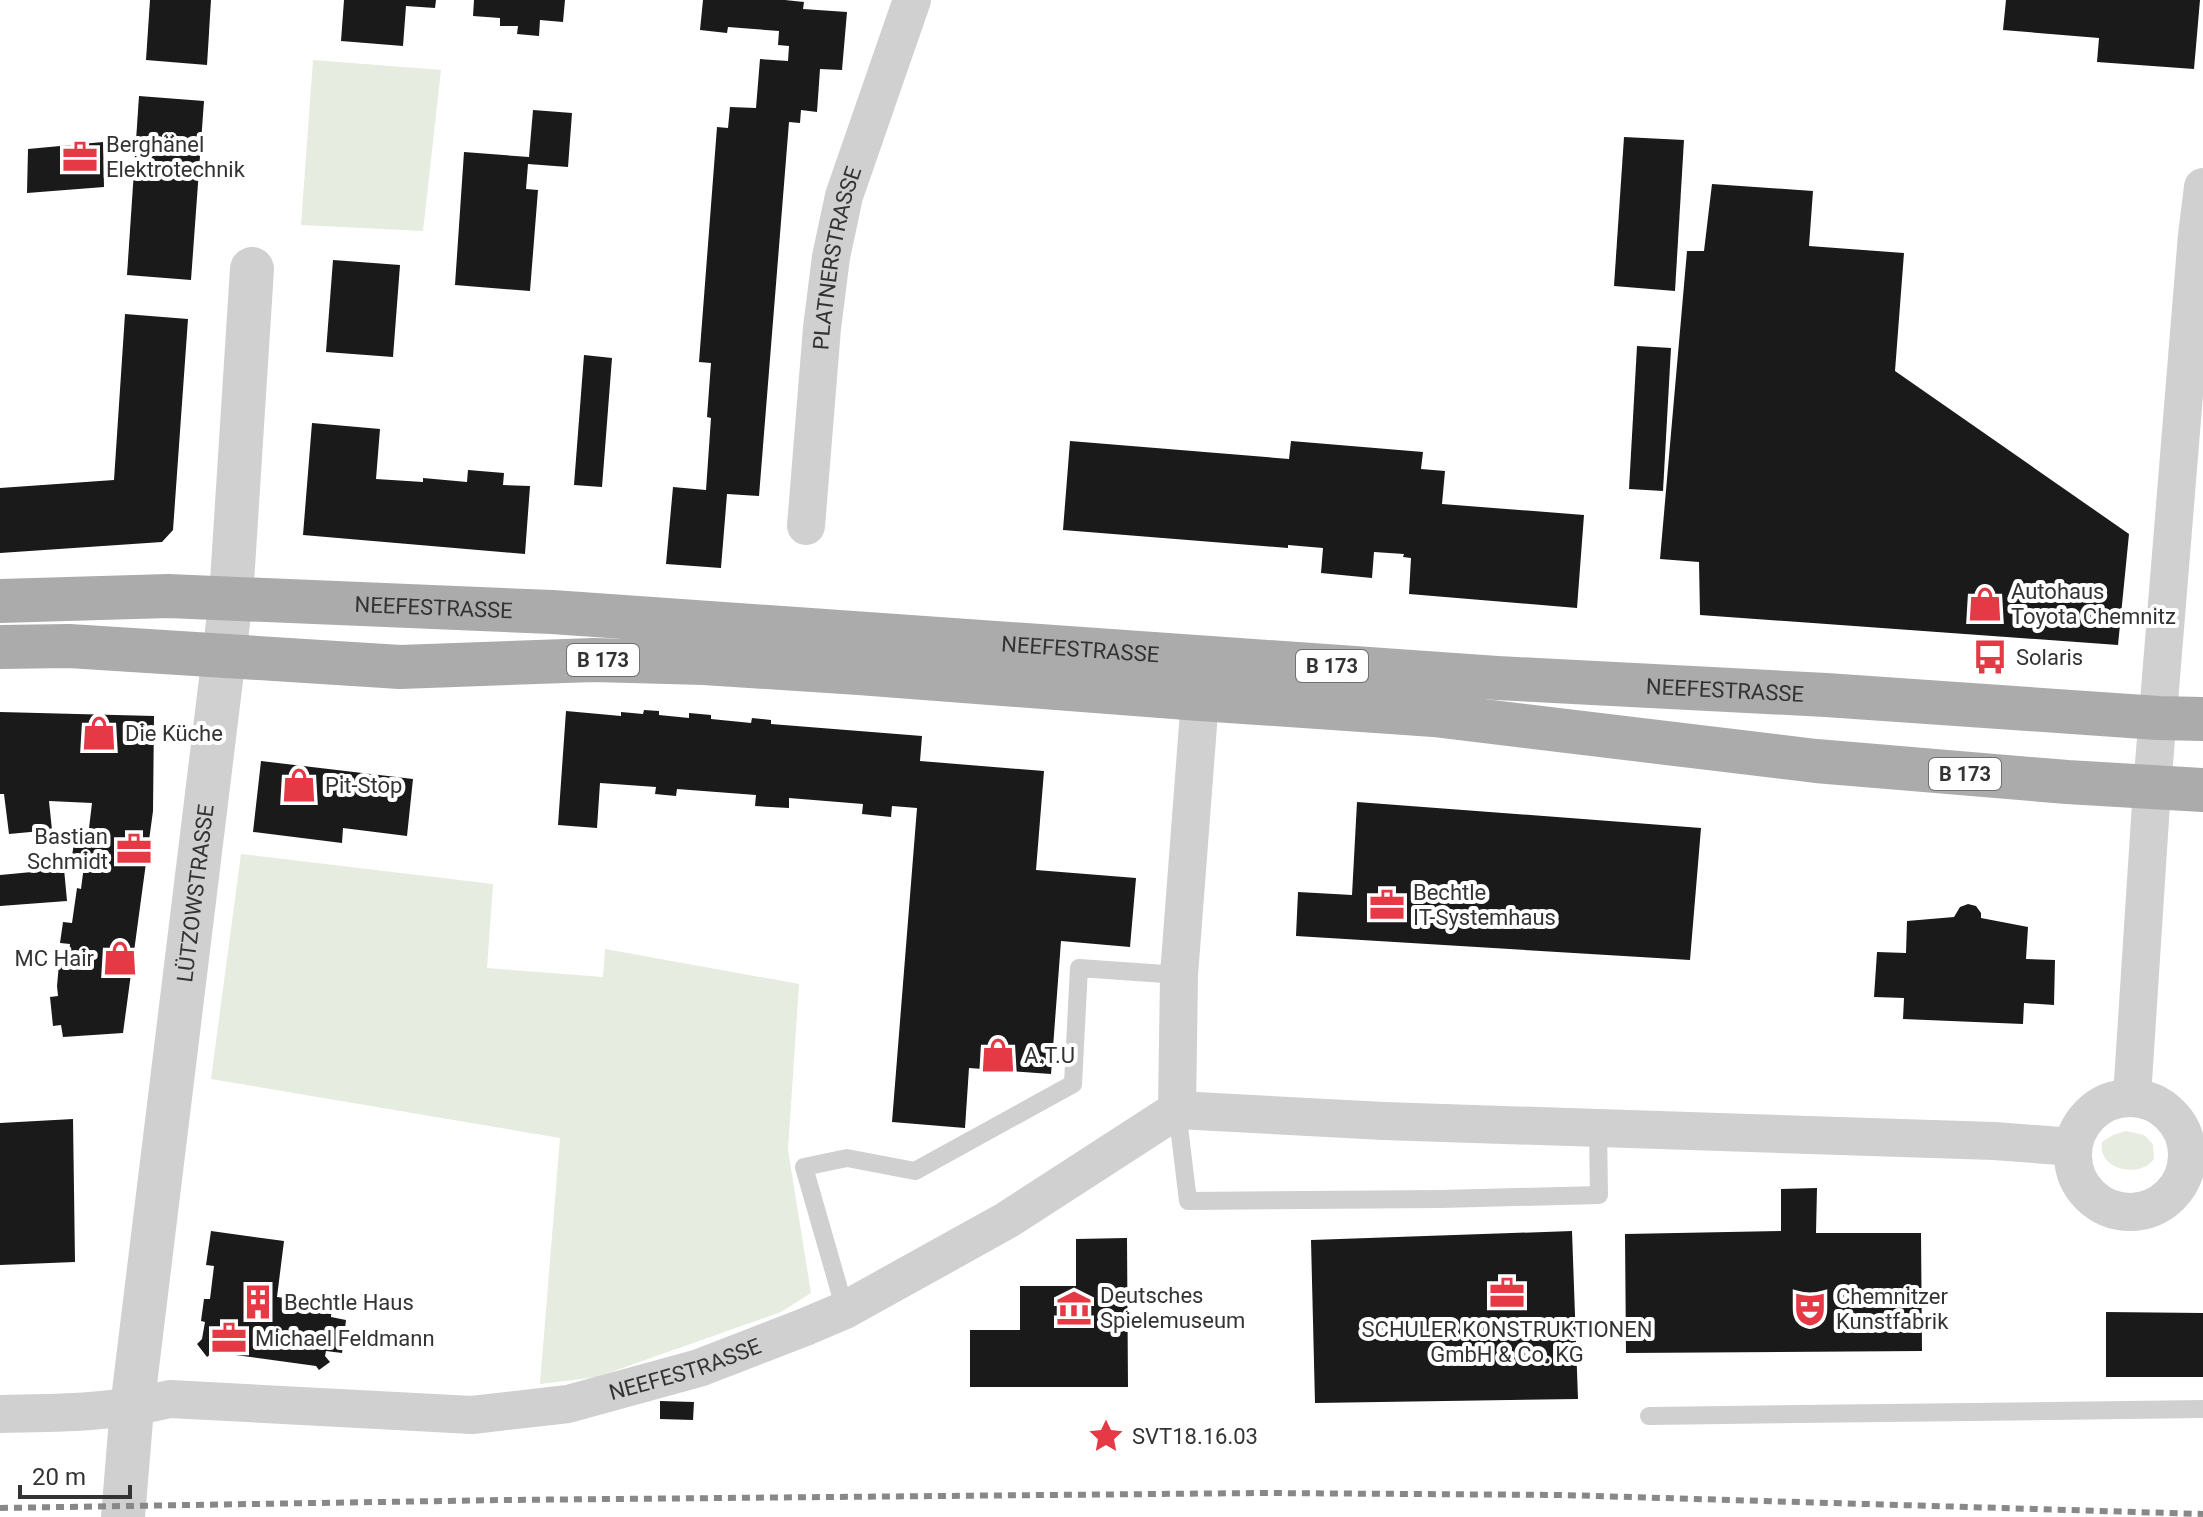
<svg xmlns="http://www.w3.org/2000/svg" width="2203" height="1517" viewBox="0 0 2203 1517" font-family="Roboto,sans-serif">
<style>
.green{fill:#e6ecdf}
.building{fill:#1a1a1a}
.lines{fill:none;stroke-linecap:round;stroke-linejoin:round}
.service{stroke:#d0d0d0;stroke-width:18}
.minor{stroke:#d0d0d0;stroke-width:38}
.tertiary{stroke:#d0d0d0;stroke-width:44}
.primary{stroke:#ababab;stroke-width:44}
.rail{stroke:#888;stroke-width:6;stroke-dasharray:8 6;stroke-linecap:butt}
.labels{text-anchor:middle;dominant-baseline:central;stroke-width:8;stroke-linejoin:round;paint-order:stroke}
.shield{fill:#fff;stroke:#707070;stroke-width:2}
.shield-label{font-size:20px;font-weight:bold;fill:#333}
.poi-label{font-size:22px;fill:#333;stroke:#fff;text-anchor:start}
.street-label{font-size:22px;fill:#333;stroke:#fff}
</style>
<rect width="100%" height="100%" fill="#fff"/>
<g class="green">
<path d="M313,60L441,70L423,231L301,225Z"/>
<path d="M241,854L493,884L487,968L603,977L605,949L799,984L788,1150L811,1293L781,1312L597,1377L540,1384L560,1138L211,1079Z"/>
<path d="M2126,1131L2144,1135L2153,1144L2154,1159C2140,1179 2097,1170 2102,1142L2113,1135Z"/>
</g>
<g class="building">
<path d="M150,0H211L207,65L146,60Z"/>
<path d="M344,0H436L435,8L406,6L403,46L341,41Z"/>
<path d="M474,0H565L563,22L540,20L539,36L517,34L518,26H500V18L473,16Z"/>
<path d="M703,0H785L804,2L803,9L847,12L842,70L820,69L817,112L801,110L800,123L789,122L759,496L727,494L721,568L666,564L673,487L706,490L711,418L707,417L711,363L699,362L717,127L728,128L730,107L756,108L760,59L788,61L789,46L778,45L779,31L728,27L727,33L700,30Z"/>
<path d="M2006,0H2200L2194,69L2097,62L2099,38L2003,30Z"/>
<path d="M139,96L204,101L191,280L127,275Z"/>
<path d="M533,110L572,113L568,167L528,164L526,189L538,190L530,291L455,285L464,152L529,157Z"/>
<path d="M1624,137L1684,140L1675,291L1614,286Z"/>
<path d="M103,142L104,187L27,193L28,149Z"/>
<path d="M1712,184L1813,191L1809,246L1904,253L1895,371L2129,534L2118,645L1700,615L1699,562L1660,559L1687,251H1704Z"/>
<path d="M333,260L400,265L393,357L326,352Z"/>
<path d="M125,314L188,319L173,530L162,542L0,553V488L114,480Z"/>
<path d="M1637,346L1671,348L1663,491L1629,489Z"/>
<path d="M584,355L612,358L602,487L574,485Z"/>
<path d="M312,423L380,429L376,479L423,482V478L467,482L468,470L504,473L503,485L530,486L525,554L303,535Z"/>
<path d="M1070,441L1289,459L1291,441L1423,452L1421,469L1445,471L1442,504L1584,515L1577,608L1409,594L1411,558L1403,557L1404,554L1374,552L1372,578L1321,573L1323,548L1288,545V548L1063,530Z"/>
<path d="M644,710L659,711V715L689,718V713L711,715V719L751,723L752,718L771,720V724L922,736L920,761L1044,771L1036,870L1136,878L1130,947L1061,941L1051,1074L969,1068L965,1128L892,1122L917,808L892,806L891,817L862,814L863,804L789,798V808L755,806L756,795L677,789L676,796L655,794L656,787L600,783L597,828L558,825L566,711L621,716V712L643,714Z"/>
<path d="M0,712L154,716L153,811L123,1033L63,1037L61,1025L53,1026L50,997L58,996L57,986L59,964L67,965L70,944L60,943L63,922L72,923L77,888L81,889L85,858L72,856L74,843L87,845L92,803L49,801L52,830L9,834L4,794H0Z"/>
<path d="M261,761L413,779L407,836L343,828L342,843L253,832Z"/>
<path d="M1357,802L1701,828L1690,960L1296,936L1298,892L1352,895Z"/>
<path d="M64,869L67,901L0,906V875Z"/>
<path d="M1968,904L1976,906L1981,913V918L2028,927L2026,959L2055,960L2054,1005L2024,1003L2023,1024L1903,1019L1904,998L1874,997L1877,952L1906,953L1907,921L1954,917L1960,907Z"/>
<path d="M73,1119L75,1262L0,1265V1123Z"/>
<path d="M1817,1188L1816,1233H1921L1922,1351L1626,1353L1625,1234L1781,1231V1189Z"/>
<path d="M211,1231L284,1241L277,1297L332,1304L331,1317L346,1320L342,1353L326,1351L325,1356L330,1362L319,1370L316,1366L213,1352L207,1357L197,1344L202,1339L205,1322L201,1321L204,1299H210L214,1266L206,1265Z"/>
<path d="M1572,1231L1578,1399L1315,1403L1311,1240Z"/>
<path d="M1127,1238L1128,1387H970V1330H1020V1286H1076V1239Z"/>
<path d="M2106,1312L2203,1313V1377H2106Z"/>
<path d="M660,1401L694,1402L693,1420L660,1419Z"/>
</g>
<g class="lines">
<g class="service">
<path d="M1177,1110L1188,1201L1441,1199L1599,1195L1598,1129"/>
<path d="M845,1310L804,1167L847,1158L915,1171L1073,1084L1079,968L1179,975"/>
<path d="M1649,1416L2203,1409"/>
</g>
<g class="minor">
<path id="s1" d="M806,526L822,328L831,257L844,196L912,0"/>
<path d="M2132,1097L2152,788L2197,235L2203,187"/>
<circle cx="2130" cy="1155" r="57"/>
<path d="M1177,1110L1384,1121L1994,1141L2073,1147"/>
<path id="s2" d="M0,1414C61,1413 110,1413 170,1399L472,1415L568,1404L699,1368L805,1327L845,1310L1007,1220L1177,1110L1179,975L1200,699"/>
</g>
<path class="tertiary" id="s3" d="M123,1517L132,1408L231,598L252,269"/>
<g class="primary">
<path id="s4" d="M0,601L168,596L552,612L1497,678L1826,695L2158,718L2203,719"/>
<path d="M0,647L69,646L400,667L594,660L704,663L859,673L1200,699L1434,715L1816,761L2067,782L2203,790"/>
</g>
<path class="rail" d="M0,1508L505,1500L1264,1493L1562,1495L2203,1514"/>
</g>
<defs>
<g id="office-bare" transform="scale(2.76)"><path d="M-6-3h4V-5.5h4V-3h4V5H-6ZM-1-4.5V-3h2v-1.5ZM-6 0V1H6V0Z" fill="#e63946" stroke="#fff" stroke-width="2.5" paint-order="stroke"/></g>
<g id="shop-bare" transform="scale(2.76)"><path d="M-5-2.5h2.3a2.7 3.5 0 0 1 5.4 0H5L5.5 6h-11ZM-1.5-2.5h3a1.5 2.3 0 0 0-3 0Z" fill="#e63946" stroke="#fff" stroke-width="2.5" paint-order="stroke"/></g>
<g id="bus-bare" transform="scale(2.76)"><path d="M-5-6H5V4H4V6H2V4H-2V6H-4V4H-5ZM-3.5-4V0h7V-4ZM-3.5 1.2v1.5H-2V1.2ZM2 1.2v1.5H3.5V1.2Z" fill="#e63946" stroke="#fff" stroke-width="2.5" paint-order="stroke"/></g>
<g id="building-bare" transform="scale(2.76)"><path d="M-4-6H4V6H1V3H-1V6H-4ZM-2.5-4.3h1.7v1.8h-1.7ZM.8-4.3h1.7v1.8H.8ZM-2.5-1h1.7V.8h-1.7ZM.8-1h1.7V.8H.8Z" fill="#e63946" stroke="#fff" stroke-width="2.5" paint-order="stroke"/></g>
<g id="museum-bare" transform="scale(2.76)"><path d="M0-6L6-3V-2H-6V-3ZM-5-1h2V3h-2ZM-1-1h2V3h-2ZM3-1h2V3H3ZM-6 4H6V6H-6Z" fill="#e63946" stroke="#fff" stroke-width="2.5" paint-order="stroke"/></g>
<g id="theatre-bare" transform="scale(2.76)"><path d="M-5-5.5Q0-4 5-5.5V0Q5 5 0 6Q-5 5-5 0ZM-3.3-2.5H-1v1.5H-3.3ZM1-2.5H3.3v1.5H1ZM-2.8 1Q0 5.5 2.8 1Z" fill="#e63946" stroke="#fff" stroke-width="2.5" paint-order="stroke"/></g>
<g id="sight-bare" transform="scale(2.76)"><path d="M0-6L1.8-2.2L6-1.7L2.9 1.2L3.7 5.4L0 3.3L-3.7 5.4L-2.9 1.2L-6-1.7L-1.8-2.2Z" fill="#e63946" stroke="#fff" stroke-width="2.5" paint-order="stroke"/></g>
</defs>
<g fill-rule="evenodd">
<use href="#office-bare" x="80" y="157"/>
<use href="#shop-bare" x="1985" y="604"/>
<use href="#bus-bare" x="1990" y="657"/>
<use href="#shop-bare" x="99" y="733"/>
<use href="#shop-bare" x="299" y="785"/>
<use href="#office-bare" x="134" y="849"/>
<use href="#office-bare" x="1387" y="905"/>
<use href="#shop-bare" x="120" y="958"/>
<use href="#shop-bare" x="998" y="1055"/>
<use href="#office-bare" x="1507" y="1293"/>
<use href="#building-bare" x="258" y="1302"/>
<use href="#museum-bare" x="1074" y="1308"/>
<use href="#theatre-bare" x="1810" y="1309"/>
<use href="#office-bare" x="229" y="1338"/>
<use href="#sight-bare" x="1106" y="1436"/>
</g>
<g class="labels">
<g class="shield">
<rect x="567" y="644" width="72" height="32" rx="6"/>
<rect x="1296" y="650" width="72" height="32" rx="6"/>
<rect x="1929" y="758" width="72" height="32" rx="6"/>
</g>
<g class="shield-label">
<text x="603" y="660">B 173</text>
<text x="1332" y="666">B 173</text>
<text x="1965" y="774">B 173</text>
</g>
<g class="poi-label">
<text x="106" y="144">Berghänel<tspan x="106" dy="25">Elektrotechnik</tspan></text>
<text x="2011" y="591">Autohaus<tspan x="2011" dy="25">Toyota Chemnitz</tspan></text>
<text x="2016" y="657">Solaris</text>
<text x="125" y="733">Die Küche</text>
<text x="325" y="785">Pit-Stop</text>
<text x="108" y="836" text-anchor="end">Bastian<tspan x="108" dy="25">Schmidt</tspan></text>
<text x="1413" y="892">Bechtle<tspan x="1413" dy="25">IT-Systemhaus</tspan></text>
<text x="94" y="958" text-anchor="end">MC Hair</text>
<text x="1024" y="1055">A.T.U</text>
<text x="1100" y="1295">Deutsches<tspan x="1100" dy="25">Spielemuseum</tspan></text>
<text x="1836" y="1296">Chemnitzer<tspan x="1836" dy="25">Kunstfabrik</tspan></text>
<text x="284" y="1302">Bechtle Haus</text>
<text x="1507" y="1329" text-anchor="middle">SCHULER KONSTRUKTIONEN<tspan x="1507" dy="25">GmbH &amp; Co. KG</tspan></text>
<text x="255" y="1338">Michael Feldmann</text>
<text x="1132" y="1436">SVT18.16.03</text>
</g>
<g class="street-label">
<text stroke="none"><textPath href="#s1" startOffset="270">PLATNERSTRASSE</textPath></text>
<text stroke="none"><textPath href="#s4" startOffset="434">NEEFESTRASSE</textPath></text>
<text stroke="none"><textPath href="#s4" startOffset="1082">NEEFESTRASSE</textPath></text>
<text stroke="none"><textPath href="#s4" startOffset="1728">NEEFESTRASSE</textPath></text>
<text stroke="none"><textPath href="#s3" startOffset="628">LÜTZOWSTRASSE</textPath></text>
<text stroke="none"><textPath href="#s2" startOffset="692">NEEFESTRASSE</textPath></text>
</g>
</g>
<path d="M20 1485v12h110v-12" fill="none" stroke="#333333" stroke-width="4"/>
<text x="32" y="1485" font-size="24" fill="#333333" stroke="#ffffff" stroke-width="6" paint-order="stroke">20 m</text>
</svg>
